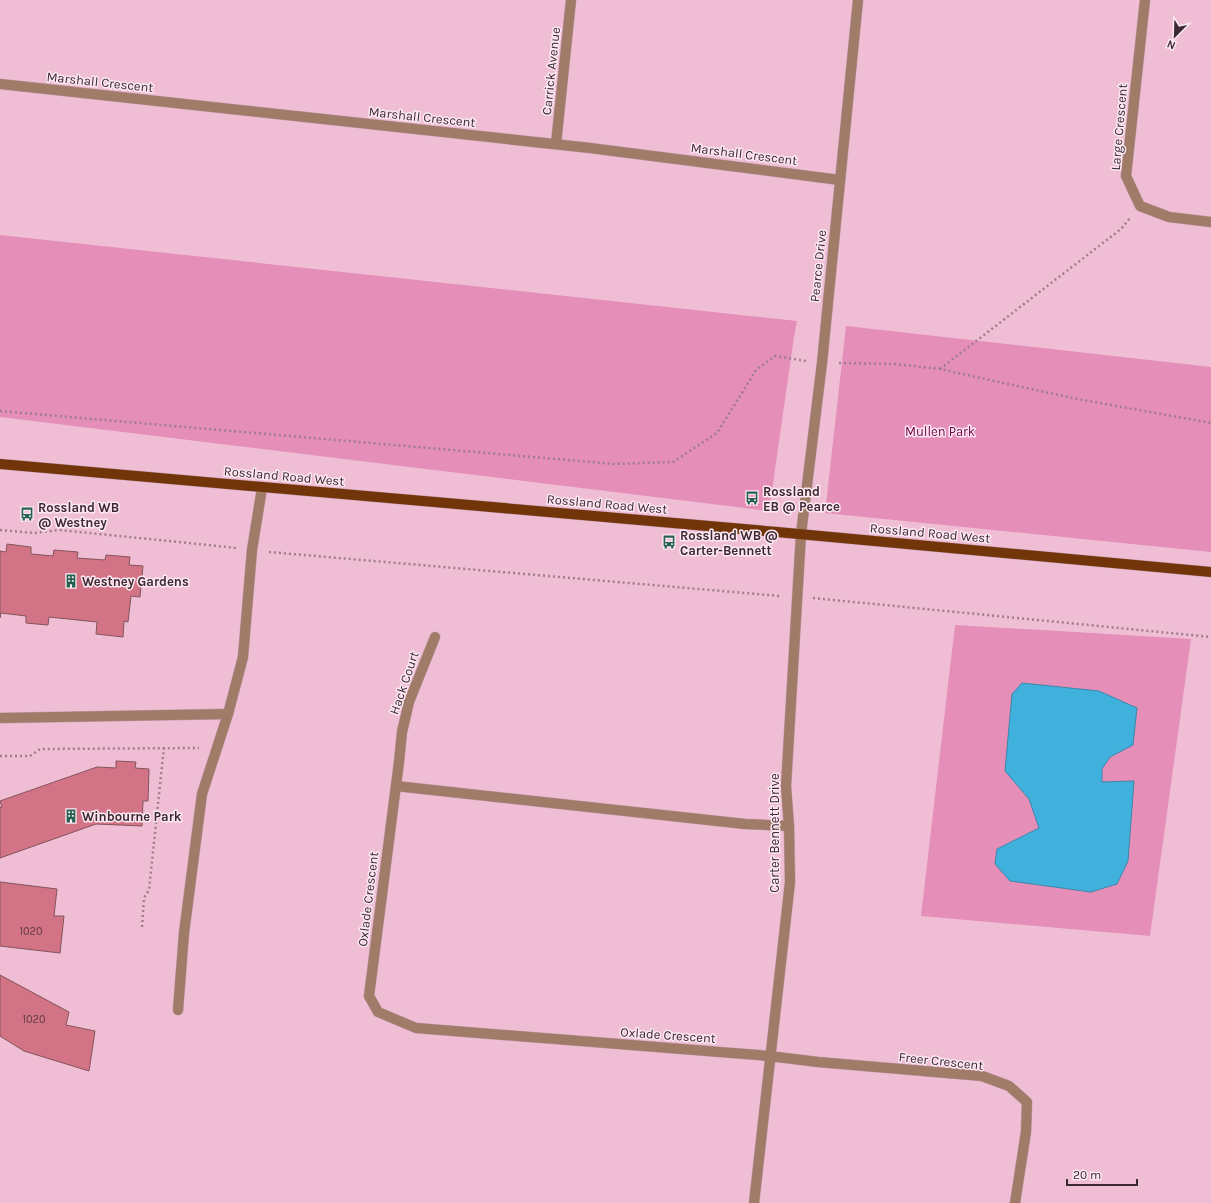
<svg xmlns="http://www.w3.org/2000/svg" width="1211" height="1203" viewBox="0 0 1211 1203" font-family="Karla,sans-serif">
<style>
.green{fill:#e48eb8}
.water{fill:#40b0dd;stroke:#3e87a9}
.building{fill:#d27485;stroke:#83545b}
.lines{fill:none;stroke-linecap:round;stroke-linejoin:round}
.minor-casing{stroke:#c79db1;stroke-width:11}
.major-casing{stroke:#c79db1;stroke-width:11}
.path{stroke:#a07c8d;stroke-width:2.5;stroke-dasharray:2 3;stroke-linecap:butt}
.minor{stroke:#a07b68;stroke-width:10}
.major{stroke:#723509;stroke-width:10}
.labels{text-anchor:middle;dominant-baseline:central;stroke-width:3;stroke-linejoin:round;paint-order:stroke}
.number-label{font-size:11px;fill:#613b46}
.street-label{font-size:13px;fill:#3b2831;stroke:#fde8f1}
.park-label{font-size:13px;fill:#71044a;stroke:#fde8f1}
.poi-label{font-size:13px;font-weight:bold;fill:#3b2831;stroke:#fde8f1;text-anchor:start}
</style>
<rect width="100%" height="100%" fill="#efbed5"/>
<g class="green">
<path d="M0,235L797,321L794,337L769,511L0,417Z"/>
<path d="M846,326L1211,367V552L825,513Z"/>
<path d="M955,625L1191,639L1150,936L921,916Z"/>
</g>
<path class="water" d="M1022,683L1099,691L1137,708L1133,745L1110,757L1102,769V782L1134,781L1128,861L1117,884L1091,892L1010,881L995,864L997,849L1039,828L1029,799L1005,771L1012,694Z"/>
<g class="building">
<path d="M7,544L31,547V554L53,556L54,550L78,552L77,558L105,560L106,555L130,557L129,565L143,566L140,597L131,596L128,622L124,621L123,637L96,634L97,622L49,617L48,625L26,623V616L1,613L0,618V551L6,552Z"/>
<path d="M116,761L136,762L135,768L149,769L148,801H143L142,826L96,824L0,858V807H2L0,801L97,767L116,768Z"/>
<path d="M0,882L57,889L54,916H64L60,953L0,946Z"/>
<path d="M0,975L69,1012L66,1025L95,1031L89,1071L24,1051L0,1036Z"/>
</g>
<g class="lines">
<g class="minor-casing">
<g id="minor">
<path d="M1145,0L1126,176L1140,206L1169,217L1211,222"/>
<path d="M0,84L590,148L840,180"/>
<path d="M556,144L571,0"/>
<path d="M435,637L409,702L402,732L399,762L369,996L378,1012L416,1028L769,1056L818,1062L982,1076L1009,1086L1027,1102L1026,1132L1015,1203"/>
<path d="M0,718L228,714"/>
<path d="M396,786L745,824L789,826"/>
<path d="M178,1010L184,933L202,794L228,714L243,657L252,550L262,488"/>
<path d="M754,1203L790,882L789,826L786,786L801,534L822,363L858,0"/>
</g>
</g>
<g class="major-casing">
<path id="major" d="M0,464L777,532L1211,572"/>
</g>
<g class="path">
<path d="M839,363L895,364L940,369L1072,398L1211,423"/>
<path d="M940,369L1121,229L1130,218"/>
<path d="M0,411L614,464L673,462L717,433L756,370L775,356L806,361"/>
<path d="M0,530L34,533L60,530L237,548"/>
<path d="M269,552L780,596"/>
<path d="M813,598L1211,637"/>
<path d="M0,756H30L40,749L199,748"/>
<path d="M142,927L144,898L149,890L164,747"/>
</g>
<use href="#minor" class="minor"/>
<use href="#major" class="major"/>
</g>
<defs>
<g id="bus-bare" transform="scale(1.08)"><path d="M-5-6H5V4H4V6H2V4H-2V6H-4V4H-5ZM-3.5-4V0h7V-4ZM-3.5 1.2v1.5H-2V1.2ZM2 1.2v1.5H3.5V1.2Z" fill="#24624f" stroke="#fde8f1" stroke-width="2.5" paint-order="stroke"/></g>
<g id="building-bare" transform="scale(1.08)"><path d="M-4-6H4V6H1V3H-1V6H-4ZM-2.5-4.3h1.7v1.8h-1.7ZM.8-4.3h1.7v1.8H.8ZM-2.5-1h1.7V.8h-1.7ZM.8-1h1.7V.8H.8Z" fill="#24624f" stroke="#fde8f1" stroke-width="2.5" paint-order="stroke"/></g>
</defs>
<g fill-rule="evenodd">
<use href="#bus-bare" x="752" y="498"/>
<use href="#bus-bare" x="27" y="514"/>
<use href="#bus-bare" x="669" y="542"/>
<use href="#building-bare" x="71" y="581"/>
<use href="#building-bare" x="71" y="816"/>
</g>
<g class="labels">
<g class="number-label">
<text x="31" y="931">1020</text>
<text x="34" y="1019">1020</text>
</g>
<g class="street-label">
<text transform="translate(551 71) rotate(-84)">Carrick Avenue</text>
<text transform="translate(100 82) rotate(6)">Marshall Crescent</text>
<text transform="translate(422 117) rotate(6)">Marshall Crescent</text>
<text transform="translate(1119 127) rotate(-85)">Large Crescent</text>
<text transform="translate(744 154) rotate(7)">Marshall Crescent</text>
<text transform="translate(818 266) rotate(-84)">Pearce Drive</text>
<text transform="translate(284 476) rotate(5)">Rossland Road West</text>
<text transform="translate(607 504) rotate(5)">Rossland Road West</text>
<text transform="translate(930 533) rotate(5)">Rossland Road West</text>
<text transform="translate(404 683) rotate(-71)">Hack Court</text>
<text transform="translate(774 833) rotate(-90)">Carter Bennett Drive</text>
<text transform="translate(368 899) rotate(-83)">Oxlade Crescent</text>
<text transform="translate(668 1035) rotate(4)">Oxlade Crescent</text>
<text transform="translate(941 1061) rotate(6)">Freer Crescent</text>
</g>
<g class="park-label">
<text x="940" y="431">Mullen Park</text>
</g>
<g class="poi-label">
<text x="763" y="491">Rossland<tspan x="763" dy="15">EB @ Pearce</tspan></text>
<text x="38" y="507">Rossland WB<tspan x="38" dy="15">@ Westney</tspan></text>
<text x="680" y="535">Rossland WB @<tspan x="680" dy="15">Carter-Bennett</tspan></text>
<text x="82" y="581">Westney Gardens</text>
<text x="82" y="816">Winbourne Park</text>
</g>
</g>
<g transform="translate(1175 36) rotate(203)" stroke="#fde8f1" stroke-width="3" paint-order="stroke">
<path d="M0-3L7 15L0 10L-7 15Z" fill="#3b2831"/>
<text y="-6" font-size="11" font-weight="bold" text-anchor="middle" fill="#3b2831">N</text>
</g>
<path d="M1067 1179v6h70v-6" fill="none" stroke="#3b2831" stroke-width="2"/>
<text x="1073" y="1179" font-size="12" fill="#3b2831" stroke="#fde8f1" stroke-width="3" paint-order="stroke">20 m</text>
</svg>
